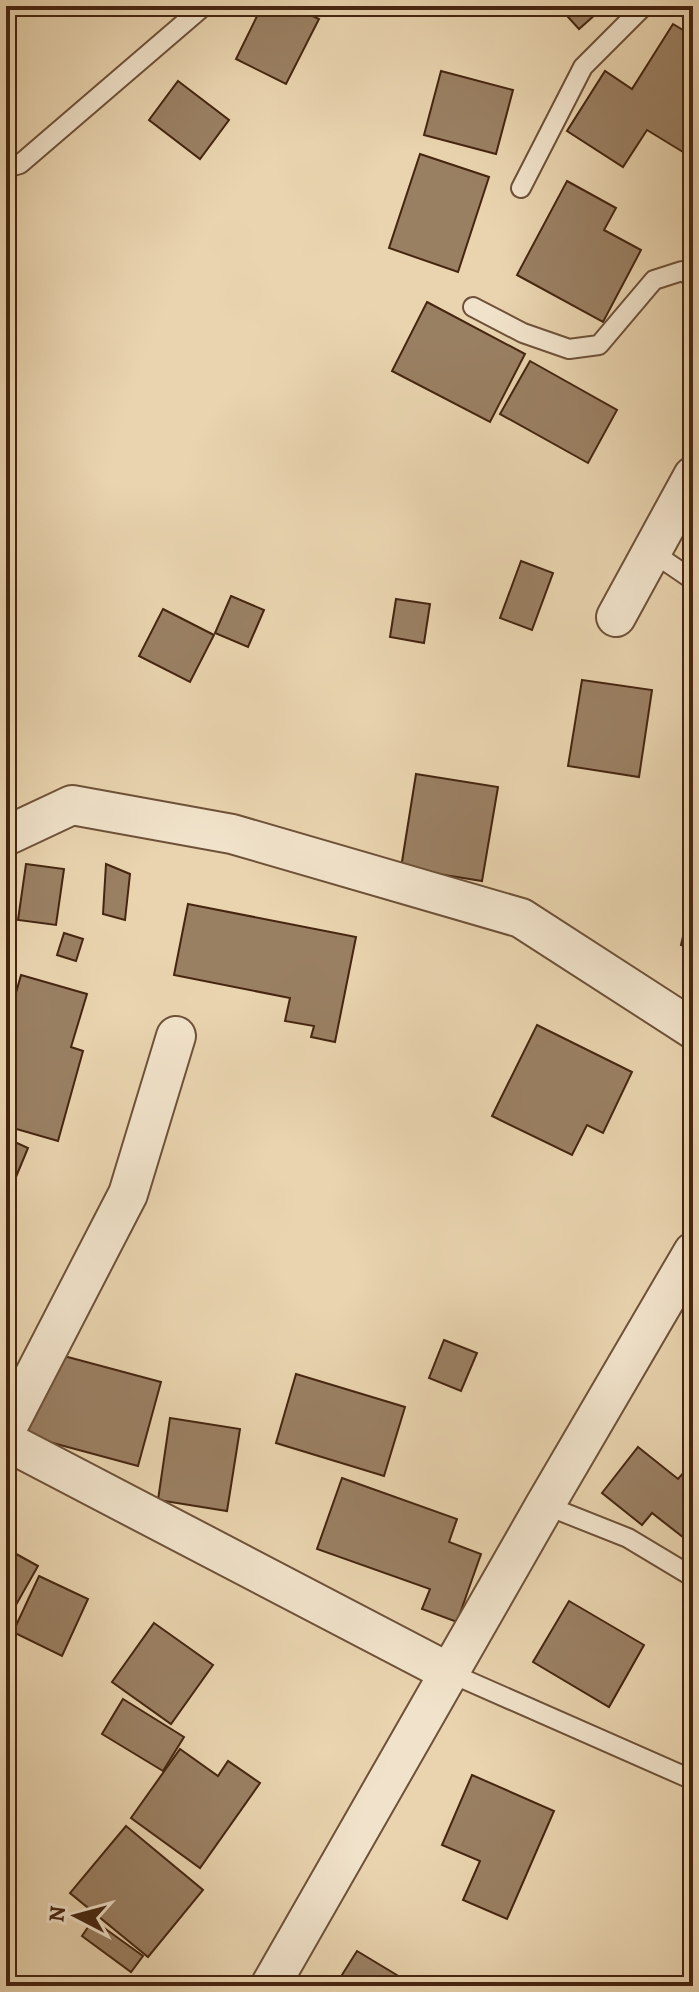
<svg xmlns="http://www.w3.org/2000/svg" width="699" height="1992" viewBox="0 0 699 1992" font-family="Alegreya,serif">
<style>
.building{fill:#9a8063;stroke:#452510;stroke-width:2}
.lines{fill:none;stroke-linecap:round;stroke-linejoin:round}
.service-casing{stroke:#6e5138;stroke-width:22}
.minor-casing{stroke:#6e5138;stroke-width:42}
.service{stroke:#f1e3cb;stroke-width:18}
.minor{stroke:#f1e3cb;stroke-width:38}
</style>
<rect width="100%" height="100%" fill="#e9d4af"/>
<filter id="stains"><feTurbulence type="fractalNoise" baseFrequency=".0025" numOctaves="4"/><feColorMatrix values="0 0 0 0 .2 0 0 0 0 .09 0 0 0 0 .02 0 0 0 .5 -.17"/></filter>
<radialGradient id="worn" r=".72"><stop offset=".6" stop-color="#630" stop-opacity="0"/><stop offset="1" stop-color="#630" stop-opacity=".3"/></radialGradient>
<g class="building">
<path d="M262,6H291L319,19L286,84L236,59Z"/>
<path d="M558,6H605L579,29Z"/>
<path d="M673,24L693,36V137L683,152L647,130L623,167L567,131L605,71L632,89Z"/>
<path d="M441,71L513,90L496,154L424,135Z"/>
<path d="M178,81L229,120L200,159L149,120Z"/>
<path d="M420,154L489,177L458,272L389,248Z"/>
<path d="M567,181L616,208L604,230L641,250L603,322L517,275Z"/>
<path d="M427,302L525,354L490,422L392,371Z"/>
<path d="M530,361L617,410L588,463L500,414Z"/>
<path d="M521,561L553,573L532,630L500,618Z"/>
<path d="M231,596L264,610L248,647L215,633Z"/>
<path d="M396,599L430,604L424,643L390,637Z"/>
<path d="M163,609L214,635L190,682L139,656Z"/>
<path d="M582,680L652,690L639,777L568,766Z"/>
<path d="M416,774L498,787L482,881L401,868Z"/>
<path d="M26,864L64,869L56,925L18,920Z"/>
<path d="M106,864L130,874L125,920L103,914Z"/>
<path d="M188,904L356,937L335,1042L311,1037L314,1026L285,1021L290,998L174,975Z"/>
<path d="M689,911L693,912V948L681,945Z"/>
<path d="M64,933L83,939L76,961L57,955Z"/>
<path d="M21,975L87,994L71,1047L83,1051L58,1141L6,1126V1028Z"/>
<path d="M537,1025L632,1072L603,1133L587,1125L572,1155L492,1116Z"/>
<path d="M6,1138L28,1148L6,1201Z"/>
<path d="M444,1340L477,1353L461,1391L429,1378Z"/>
<path d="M49,1352L161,1382L138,1466L27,1436Z"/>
<path d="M296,1374L405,1407L384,1476L276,1443Z"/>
<path d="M170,1418L240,1429L227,1511L158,1500Z"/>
<path d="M638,1447L678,1479L686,1470L693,1476V1545L652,1513L642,1525L602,1493Z"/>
<path d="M342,1478L457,1519L449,1542L481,1554L457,1622L422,1609L430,1589L317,1549Z"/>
<path d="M9,1550L38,1566L12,1612L6,1609V1555Z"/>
<path d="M39,1576L88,1599L62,1656L13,1632Z"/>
<path d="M569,1601L644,1645L609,1707L533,1662Z"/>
<path d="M154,1623L213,1665L171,1724L112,1682Z"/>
<path d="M123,1699L184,1737L163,1771L102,1734Z"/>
<path d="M180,1749L218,1776L228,1761L260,1783L200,1868L131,1818Z"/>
<path d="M472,1775L554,1811L507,1919L463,1900L480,1861L442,1845Z"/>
<path d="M126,1826L203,1890L148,1957L70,1893Z"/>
<path d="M93,1920L143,1956L131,1972L82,1936Z"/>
<path d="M357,1951L415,1986H335Z"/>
</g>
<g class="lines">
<g class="service-casing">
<g id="service">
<path d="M6,168L20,164L204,6"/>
<path d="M521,188L583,67L644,6"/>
<path d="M473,307L523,333L569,349L599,345L654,280L682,271L693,277"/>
<path d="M652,552L693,580"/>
<path d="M545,1505L628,1538L693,1577"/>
<path d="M450,1673L693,1780"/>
</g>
</g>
<g class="minor-casing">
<g id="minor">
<path d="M616,617L693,476"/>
<path d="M6,836L72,805L232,834L521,918L693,1029"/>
<path d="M6,1430L128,1194L176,1036"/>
<path d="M6,1441L450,1673"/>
<path d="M270,1986L545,1505L693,1252"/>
</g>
</g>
<use href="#service" class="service"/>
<use href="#minor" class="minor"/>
</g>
<rect width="699" height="1992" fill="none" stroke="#e9d4af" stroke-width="32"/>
<rect x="8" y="8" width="683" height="1976" fill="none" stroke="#452510" stroke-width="4"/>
<rect x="16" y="16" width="667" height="1960" fill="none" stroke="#452510" stroke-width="2"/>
<g transform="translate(76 1916) rotate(276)" stroke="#f1e3cb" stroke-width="6" paint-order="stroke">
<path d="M0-6L14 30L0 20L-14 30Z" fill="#452510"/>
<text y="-12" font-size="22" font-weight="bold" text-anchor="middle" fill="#452510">N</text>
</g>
<rect width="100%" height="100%" filter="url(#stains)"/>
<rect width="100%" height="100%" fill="url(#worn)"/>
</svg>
